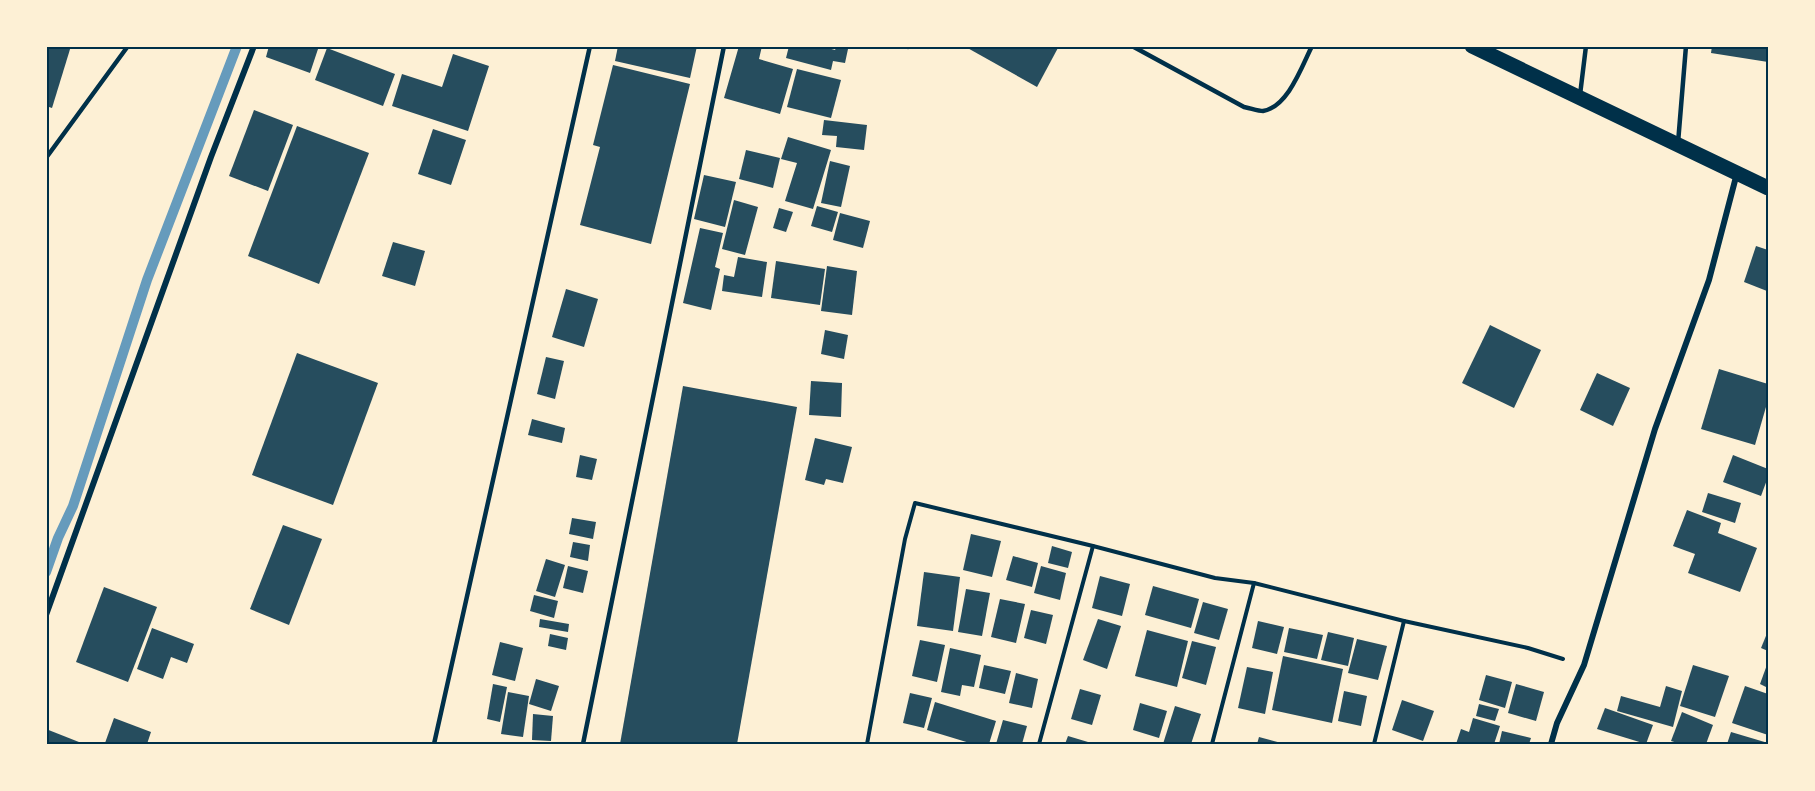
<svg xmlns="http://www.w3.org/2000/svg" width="1815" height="791" viewBox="0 0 1815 791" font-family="'PT Sans',sans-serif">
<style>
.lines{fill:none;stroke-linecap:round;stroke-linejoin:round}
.stream{stroke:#669bbc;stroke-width:10}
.building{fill:#264d5e}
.path{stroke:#003049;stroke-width:4}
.service{stroke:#003049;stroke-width:4.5}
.minor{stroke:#003049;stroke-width:6}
.primary{stroke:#003049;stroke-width:15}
.neatline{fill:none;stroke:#003049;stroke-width:2}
</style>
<rect width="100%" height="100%" fill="#fdf0d5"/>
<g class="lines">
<path class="stream" d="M46,572L58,538L73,506L147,280L237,46"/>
</g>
<g class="building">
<path d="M46,46H71L52,108L46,106Z"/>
<path d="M269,46H319L310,73L266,57Z"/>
<path d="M618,46H697L690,78L615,61Z"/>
<path d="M739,46H762L759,59L793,69L780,114L724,98Z"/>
<path d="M789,46H821L835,50L837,46L848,49L845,63L833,61L831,70L786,58Z"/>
<path d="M964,46H1059L1037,87Z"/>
<path d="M1712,46H1768V62L1711,53Z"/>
<path d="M327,48L395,74L383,106L315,80Z"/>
<path d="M453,54L489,66L468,131L392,106L402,74L442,87Z"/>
<path d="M613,65L690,84L651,244L580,225L600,147L593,145Z"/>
<path d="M797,69L841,80L831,118L787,107Z"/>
<path d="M254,110L293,125L268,191L229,176Z"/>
<path d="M824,120L867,125L864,150L836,147L837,136L822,135Z"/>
<path d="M297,126L369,153L319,284L248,256Z"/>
<path d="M433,129L466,140L451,185L418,174Z"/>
<path d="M788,137L831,150L813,209L785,201L797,163L781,159Z"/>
<path d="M746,150L780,158L773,188L739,179Z"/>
<path d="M830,161L850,166L841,207L821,203Z"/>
<path d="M704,175L736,182L725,227L694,219Z"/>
<path d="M734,200L758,207L745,255L722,249Z"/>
<path d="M817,206L838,212L832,232L811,226Z"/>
<path d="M779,208L793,212L786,232L773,228Z"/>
<path d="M840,213L870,221L863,248L833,240Z"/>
<path d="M700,228L723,233L715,267L720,269L711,310L683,303Z"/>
<path d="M393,242L425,251L415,286L382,276Z"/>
<path d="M1756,246L1768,250L1767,291L1744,282Z"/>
<path d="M738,257L767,262L762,297L722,291L724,275L734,277Z"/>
<path d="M776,261L825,269L820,305L771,298Z"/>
<path d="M827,266L857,271L852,315L821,311Z"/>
<path d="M566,289L598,299L584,347L552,337Z"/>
<path d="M1490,325L1541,350L1514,408L1462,383Z"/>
<path d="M825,330L848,335L844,359L821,354Z"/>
<path d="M297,353L378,383L333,505L252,475Z"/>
<path d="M546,357L564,361L555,399L537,394Z"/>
<path d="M1719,369L1768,384V400L1755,445L1701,429Z"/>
<path d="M1597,373L1630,388L1613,426L1580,410Z"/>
<path d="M811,381L842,383L841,417L809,415Z"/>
<path d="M683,386L797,407L737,744H620Z"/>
<path d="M532,419L565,428L562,443L528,435Z"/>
<path d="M815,438L852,447L843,483L826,479L824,485L805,480Z"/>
<path d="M580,455L597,459L592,480L576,477Z"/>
<path d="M1733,455L1768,469V477L1761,496L1723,482Z"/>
<path d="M1708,493L1741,503L1735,523L1702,512Z"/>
<path d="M1687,510L1721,523L1718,533L1757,548L1740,592L1688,573L1695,554L1673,546Z"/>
<path d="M572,518L596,522L593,539L569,534Z"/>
<path d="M283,525L322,539L289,625L250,609Z"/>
<path d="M971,534L1001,541L992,577L963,570Z"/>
<path d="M573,542L590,545L588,561L570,557Z"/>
<path d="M1052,546L1072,552L1068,568L1048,563Z"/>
<path d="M1013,556L1038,563L1032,587L1006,580Z"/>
<path d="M546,559L565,565L555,597L536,591Z"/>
<path d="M568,566L588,571L583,593L563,588Z"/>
<path d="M1041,566L1066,573L1060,600L1034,593Z"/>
<path d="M924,572L960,577L953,631L917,626Z"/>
<path d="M1100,576L1130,584L1122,616L1092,608Z"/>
<path d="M1153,586L1199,599L1191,628L1145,615Z"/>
<path d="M104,587L157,607L128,682L76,662Z"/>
<path d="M966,589L990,593L982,636L958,632Z"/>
<path d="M534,595L558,601L554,618L530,611Z"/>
<path d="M1000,599L1025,604L1016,643L991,637Z"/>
<path d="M1203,602L1228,609L1219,640L1194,633Z"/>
<path d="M1031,610L1053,615L1046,644L1024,638Z"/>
<path d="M540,619L569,624L568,632L539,627Z"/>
<path d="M1098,619L1121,626L1107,669L1083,660Z"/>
<path d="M1258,621L1284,627L1277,654L1252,648Z"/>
<path d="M152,628L194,644L187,663L171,657L163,679L137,669Z"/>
<path d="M1289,628L1323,635L1317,659L1284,652Z"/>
<path d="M1147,630L1188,641L1177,687L1135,676Z"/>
<path d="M1768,631V651L1761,648Z"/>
<path d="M1328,632L1354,638L1348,666L1321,660Z"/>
<path d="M550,634L568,638L566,650L548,646Z"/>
<path d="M1357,639L1387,646L1378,680L1348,673Z"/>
<path d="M920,640L945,645L937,682L912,676Z"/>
<path d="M1192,641L1216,647L1206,685L1182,678Z"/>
<path d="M500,642L523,648L515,681L492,675Z"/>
<path d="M950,648L981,655L974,687L962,685L960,696L941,692Z"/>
<path d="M1283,656L1343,669L1332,723L1272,710Z"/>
<path d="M1768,662V688L1760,684Z"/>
<path d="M984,665L1011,671L1005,694L979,688Z"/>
<path d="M1693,665L1729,676L1715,717L1680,706Z"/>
<path d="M1247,667L1273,672L1265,714L1238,708Z"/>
<path d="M1016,673L1038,679L1032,708L1009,703Z"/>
<path d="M1486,675L1512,682L1505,708L1479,700Z"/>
<path d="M536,679L559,686L551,711L529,704Z"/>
<path d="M493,684L507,687L500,722L487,719Z"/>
<path d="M1516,684L1544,692L1536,721L1508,713Z"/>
<path d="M1666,686L1682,691L1673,727L1617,711L1621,696L1660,707Z"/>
<path d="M1745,686L1768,694V735L1732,723Z"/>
<path d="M1080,689L1101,695L1092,725L1071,719Z"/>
<path d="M1344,691L1367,696L1361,726L1338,721Z"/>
<path d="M508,692L529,696L523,737L501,734Z"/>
<path d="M910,693L932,698L924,728L903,723Z"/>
<path d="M1402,700L1434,711L1423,741L1392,730Z"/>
<path d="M935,702L996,721L989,744H973L927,730Z"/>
<path d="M1140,703L1167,711L1159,738L1133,730Z"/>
<path d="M1479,704L1499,709L1495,721L1476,716Z"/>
<path d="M1175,706L1201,714L1191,744H1163Z"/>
<path d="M1605,708L1653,725L1646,744L1597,729Z"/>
<path d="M1682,712L1713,725L1706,744H1681L1671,741Z"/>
<path d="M533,714L553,716L551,741L532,740Z"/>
<path d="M114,718L151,732L147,744L105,743Z"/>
<path d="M1473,718L1500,726L1494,744H1456L1461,729L1469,732Z"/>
<path d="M1003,720L1027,726L1022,744H996Z"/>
<path d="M46,729L84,744H46Z"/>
<path d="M1502,731L1531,738L1529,744H1499Z"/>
<path d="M1731,732L1768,743V744H1727Z"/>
<path d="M1068,736L1088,742L1087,744H1065Z"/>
<path d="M1259,737L1285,744H1257Z"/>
</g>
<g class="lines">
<g class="path">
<path d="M867,744L905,539L915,503L1093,546L1215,578L1254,583L1404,621"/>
<path d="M1039,744L1093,546"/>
<path d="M1212,744L1254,583"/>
<path d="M1374,744L1404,621L1528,648L1563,659"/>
</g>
<g class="service">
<path d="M1132,46L1244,107C1250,108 1258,111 1263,111C1288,107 1302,66 1312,46"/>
<path d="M908,47V46"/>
<path d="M1580,95L1586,46"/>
<path d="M1678,143L1686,46"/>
<path d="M46,158L128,46"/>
<path d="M434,744L590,46"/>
<path d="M583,744L724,46"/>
</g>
<g class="minor">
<path d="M46,615L211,157L254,46"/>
<path d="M1551,744L1557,723L1584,665L1655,429L1709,280L1737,173"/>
</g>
<path class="primary" d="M1472,46L1768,188"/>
</g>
<rect width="1815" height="791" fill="none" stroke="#fdf0d5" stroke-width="96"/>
<rect x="48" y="48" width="1719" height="695" class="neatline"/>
</svg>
